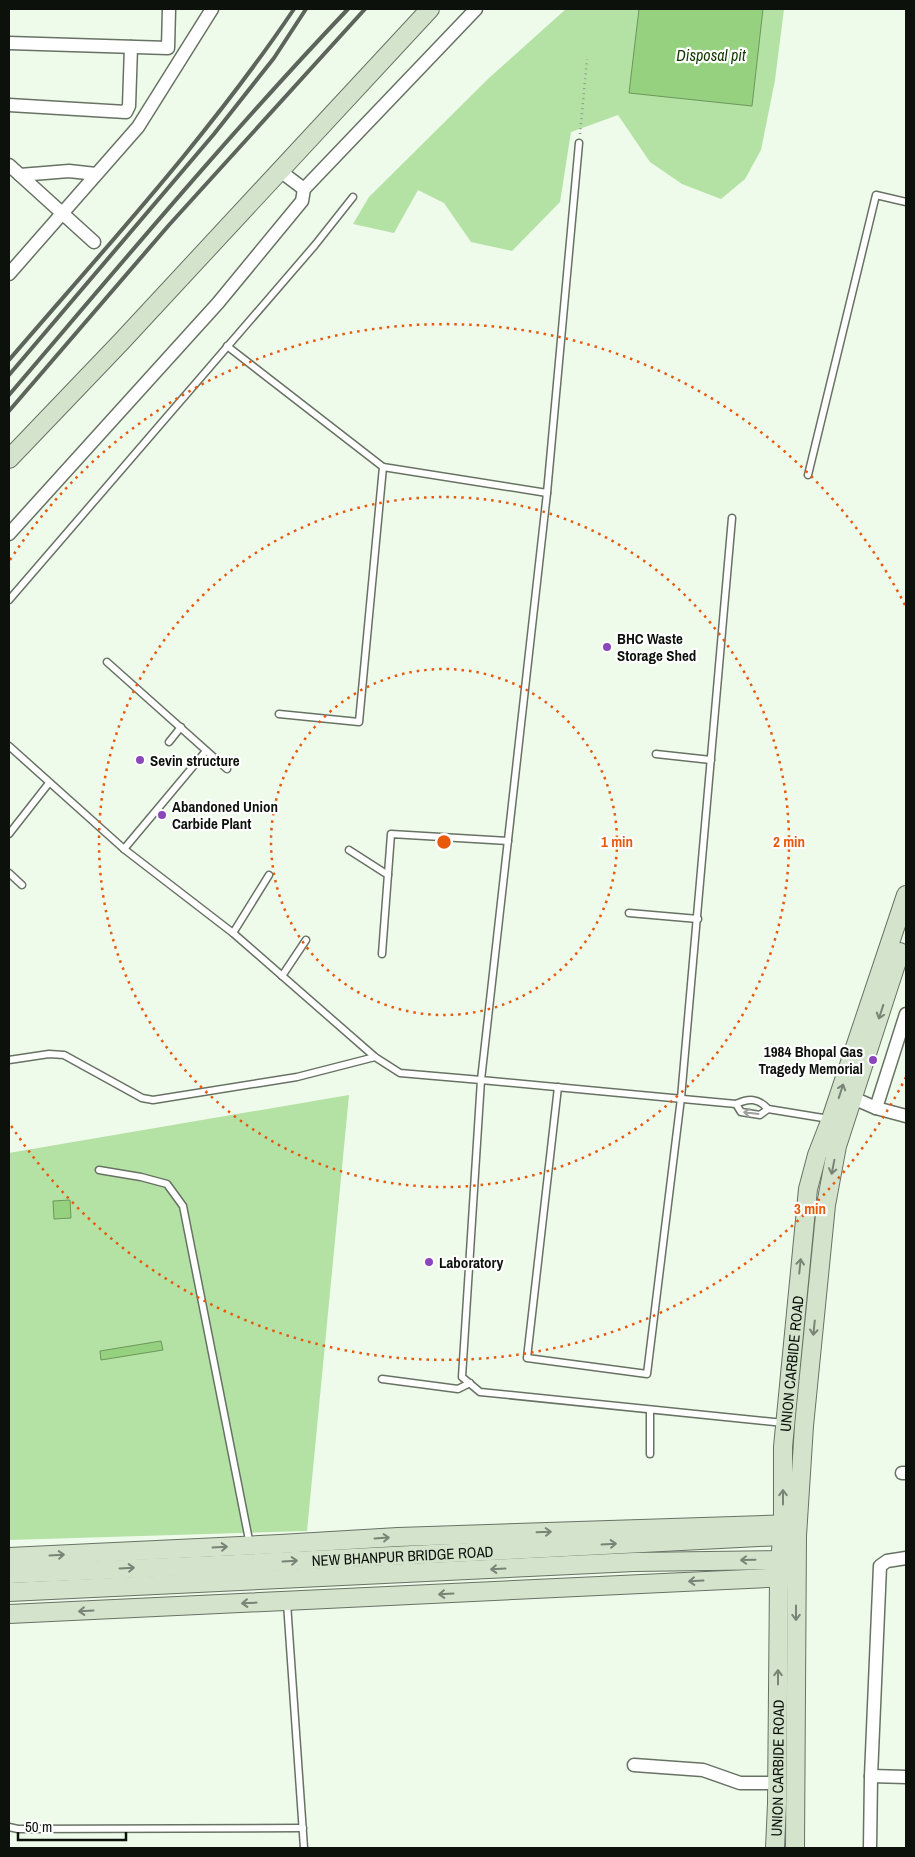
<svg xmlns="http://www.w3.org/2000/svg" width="915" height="1857" viewBox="0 0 915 1857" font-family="'Archivo Narrow',sans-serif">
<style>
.green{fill:#b4e1a4}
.water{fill:#96d17f;stroke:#6d975c}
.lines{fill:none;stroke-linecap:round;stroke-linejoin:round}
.lane-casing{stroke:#687264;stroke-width:9}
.street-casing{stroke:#687264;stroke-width:15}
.secondary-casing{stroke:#687264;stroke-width:20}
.path{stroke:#929a8f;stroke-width:2.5;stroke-dasharray:1 4;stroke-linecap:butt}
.lane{stroke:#fff;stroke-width:6}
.street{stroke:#fff;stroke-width:12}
.secondary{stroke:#d3e3cc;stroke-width:18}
.rail{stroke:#5d645b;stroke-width:4}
.oneway{stroke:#7a8476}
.oneway2{stroke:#9ea09e}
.ring{fill:none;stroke:#e8590c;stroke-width:2.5;stroke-dasharray:2.5 5}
.poi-dot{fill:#8a46ba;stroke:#fff;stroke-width:2}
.labels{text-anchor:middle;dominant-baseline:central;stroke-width:4.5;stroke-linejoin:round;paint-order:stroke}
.poi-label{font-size:15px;font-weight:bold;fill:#0d110c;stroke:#fff;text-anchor:start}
.street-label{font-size:15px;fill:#0d110c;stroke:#fff}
.water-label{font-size:16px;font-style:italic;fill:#123800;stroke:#fff}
.centre{fill:#e8590c;stroke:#fff;stroke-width:2.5}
.ring-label{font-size:15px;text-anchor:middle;font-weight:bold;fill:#e8590c;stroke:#fff;stroke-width:4.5;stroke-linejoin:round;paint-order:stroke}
</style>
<rect width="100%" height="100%" fill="#eefaea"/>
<g class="green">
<path d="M566,9H784L775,80L761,150L745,179L721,199L682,184L650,162L618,115L571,132L560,202L512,251L471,242L444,203L418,190L394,233L353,224L369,197L489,78Z"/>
<path d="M349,1095L307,1531L9,1540V1153Z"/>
</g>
<g class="water">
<path d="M639,9H763L752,106L629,93Z"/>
<path d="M70,1200L71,1218L54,1219L53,1201Z"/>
<path d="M161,1341L163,1350L101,1360L100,1351Z"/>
</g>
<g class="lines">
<g class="lane-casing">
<g id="lane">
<path d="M579,143L547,493L481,1080L736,1104C749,1098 758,1098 768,1109L829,1119"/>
<path d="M227,346L383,467L359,722L279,714"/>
<path d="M383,467L547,493"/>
<path d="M808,475L876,195L906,202"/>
<path d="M9,600L315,245L353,197"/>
<path d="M107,662L227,769"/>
<path d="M169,742L181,727"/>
<path d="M9,746L124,849L233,933L375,1057L400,1073L481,1080L462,1377L480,1392L784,1423"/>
<path d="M656,754L711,760"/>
<path d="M9,834L49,783"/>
<path d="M124,849L206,751"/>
<path d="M349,850L388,875"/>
<path d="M9,873L22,885"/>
<path d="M629,913L698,919"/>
<path d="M233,933L269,875"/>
<path d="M382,954L391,834L508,841"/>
<path d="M282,976L306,940"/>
<path d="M9,1060L49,1054L64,1055L142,1098L153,1100L297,1077L375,1057"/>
<path d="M558,1087L527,1358L647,1374L681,1098L732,518"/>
<path d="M736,1104L741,1112L760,1115L768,1109"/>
<path d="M99,1170L141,1177L167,1184L183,1206L250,1545"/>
<path d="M382,1379L458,1389L470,1383"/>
<path d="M650,1410V1454"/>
<path d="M287,1603L304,1848"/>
<path d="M9,1827L18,1829L303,1828"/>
</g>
</g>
<g class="street-casing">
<g id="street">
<path d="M9,43L168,48L169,9"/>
<path d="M9,105L126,112L129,106L131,47"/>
<path d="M9,165L94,242"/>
<path d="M280,171L304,189"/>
<path d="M20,175L69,171L96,174"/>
<path d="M9,274L138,127L212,9"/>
<path d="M9,534L218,303L302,201L304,189L476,9"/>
<path d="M853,1098L876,1108L906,1116"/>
<path d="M876,1108L906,1014"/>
<path d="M902,1473H906"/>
<path d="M634,1765L703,1770L740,1783H777"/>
<path d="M871,1776L906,1777"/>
<path d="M870,1848L871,1776L880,1566L887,1561L906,1558"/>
</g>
</g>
<g class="secondary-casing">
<g id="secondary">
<path d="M9,459L121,342L430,9"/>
<path d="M9,1557L280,1544L398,1537L792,1524"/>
<path id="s1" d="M9,1574L217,1565L780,1536"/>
<path d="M9,1592L634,1562L791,1560"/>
<path d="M9,1614L789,1577"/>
<path id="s2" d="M775,1848L777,1804L779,1577L783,1524V1447L808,1189L817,1155L831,1119L906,895"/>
<path d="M795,1848L797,1536L804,1426L826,1205L837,1146L900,952"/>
</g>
</g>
<path class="path" d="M580,134L587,59"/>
<use href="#lane" class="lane"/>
<use href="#street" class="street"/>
<use href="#secondary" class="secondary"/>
<g class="rail">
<path d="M9,360C107,246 210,134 294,9"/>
<path d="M9,375L214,134L274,58L306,9"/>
<path d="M9,395C120,265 230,133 348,9"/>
<path d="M9,411L169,225L365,9"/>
</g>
</g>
<defs><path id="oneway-shaft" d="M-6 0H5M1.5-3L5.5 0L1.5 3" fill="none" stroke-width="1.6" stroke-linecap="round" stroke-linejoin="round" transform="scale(1.25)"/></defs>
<g class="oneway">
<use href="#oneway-shaft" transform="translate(881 1012) rotate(108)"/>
<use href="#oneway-shaft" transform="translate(841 1091) rotate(-72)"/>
<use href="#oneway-shaft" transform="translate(833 1167) rotate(101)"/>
<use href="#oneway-shaft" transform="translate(800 1266) rotate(-84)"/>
<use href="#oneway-shaft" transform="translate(814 1328) rotate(96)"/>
<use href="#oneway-shaft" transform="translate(783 1497) rotate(-90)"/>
<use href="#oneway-shaft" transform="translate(544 1532) rotate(-2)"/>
<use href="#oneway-shaft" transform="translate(382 1538) rotate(-4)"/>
<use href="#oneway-shaft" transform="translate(609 1544) rotate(-3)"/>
<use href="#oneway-shaft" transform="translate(220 1547) rotate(-3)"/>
<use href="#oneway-shaft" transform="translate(57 1555) rotate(-3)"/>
<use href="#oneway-shaft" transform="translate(748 1560) rotate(179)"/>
<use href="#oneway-shaft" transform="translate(290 1561) rotate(-3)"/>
<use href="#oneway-shaft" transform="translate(127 1568) rotate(-3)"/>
<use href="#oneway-shaft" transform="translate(498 1569) rotate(177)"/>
<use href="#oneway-shaft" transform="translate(696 1581) rotate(177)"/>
<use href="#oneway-shaft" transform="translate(446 1594) rotate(177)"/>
<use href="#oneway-shaft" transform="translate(249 1603) rotate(177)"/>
<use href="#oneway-shaft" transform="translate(86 1611) rotate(177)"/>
<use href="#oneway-shaft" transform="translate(796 1613) rotate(90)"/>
<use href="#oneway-shaft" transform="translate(778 1677) rotate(-90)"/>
</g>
<use class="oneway2" href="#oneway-shaft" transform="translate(751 1113) rotate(-173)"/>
<g class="ring">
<circle cx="444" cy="842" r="173"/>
<circle cx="444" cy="842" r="345"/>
<path d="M906 1077A518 518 0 0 1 10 1124M10 560A518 518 0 0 1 906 607"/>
</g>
<g class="poi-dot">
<circle cx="607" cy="647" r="5"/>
<circle cx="140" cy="760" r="5"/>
<circle cx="162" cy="815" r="5"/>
<circle cx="873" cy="1060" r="5"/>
<circle cx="429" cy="1262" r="5"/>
</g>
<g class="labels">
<g class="poi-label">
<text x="617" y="638">BHC Waste<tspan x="617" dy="17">Storage Shed</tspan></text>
<text x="150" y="760">Sevin structure</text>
<text x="172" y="806">Abandoned Union<tspan x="172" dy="17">Carbide Plant</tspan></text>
<text x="863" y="1051" text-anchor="end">1984 Bhopal Gas<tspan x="863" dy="17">Tragedy Memorial</tspan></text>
<text x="439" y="1262">Laboratory</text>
</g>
<g class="street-label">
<text stroke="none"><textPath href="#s2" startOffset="485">UNION CARBIDE ROAD</textPath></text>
<text stroke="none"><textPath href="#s1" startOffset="394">NEW BHANPUR BRIDGE ROAD</textPath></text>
<text stroke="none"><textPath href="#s2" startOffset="80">UNION CARBIDE ROAD</textPath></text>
</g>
<g class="water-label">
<text x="711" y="55">Disposal pit</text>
</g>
</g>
<circle cx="444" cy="842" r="8" class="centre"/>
<g class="ring-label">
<text x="617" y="847">1 min</text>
<text x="789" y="847">2 min</text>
<text x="810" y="1214">3 min</text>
</g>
<rect width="915" height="1857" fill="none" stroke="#0d110c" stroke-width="20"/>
<path d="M18 1832v8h108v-8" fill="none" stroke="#0d110c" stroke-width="2.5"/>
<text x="25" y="1832" font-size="15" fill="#0d110c" stroke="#ffffff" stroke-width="4" paint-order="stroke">50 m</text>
</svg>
